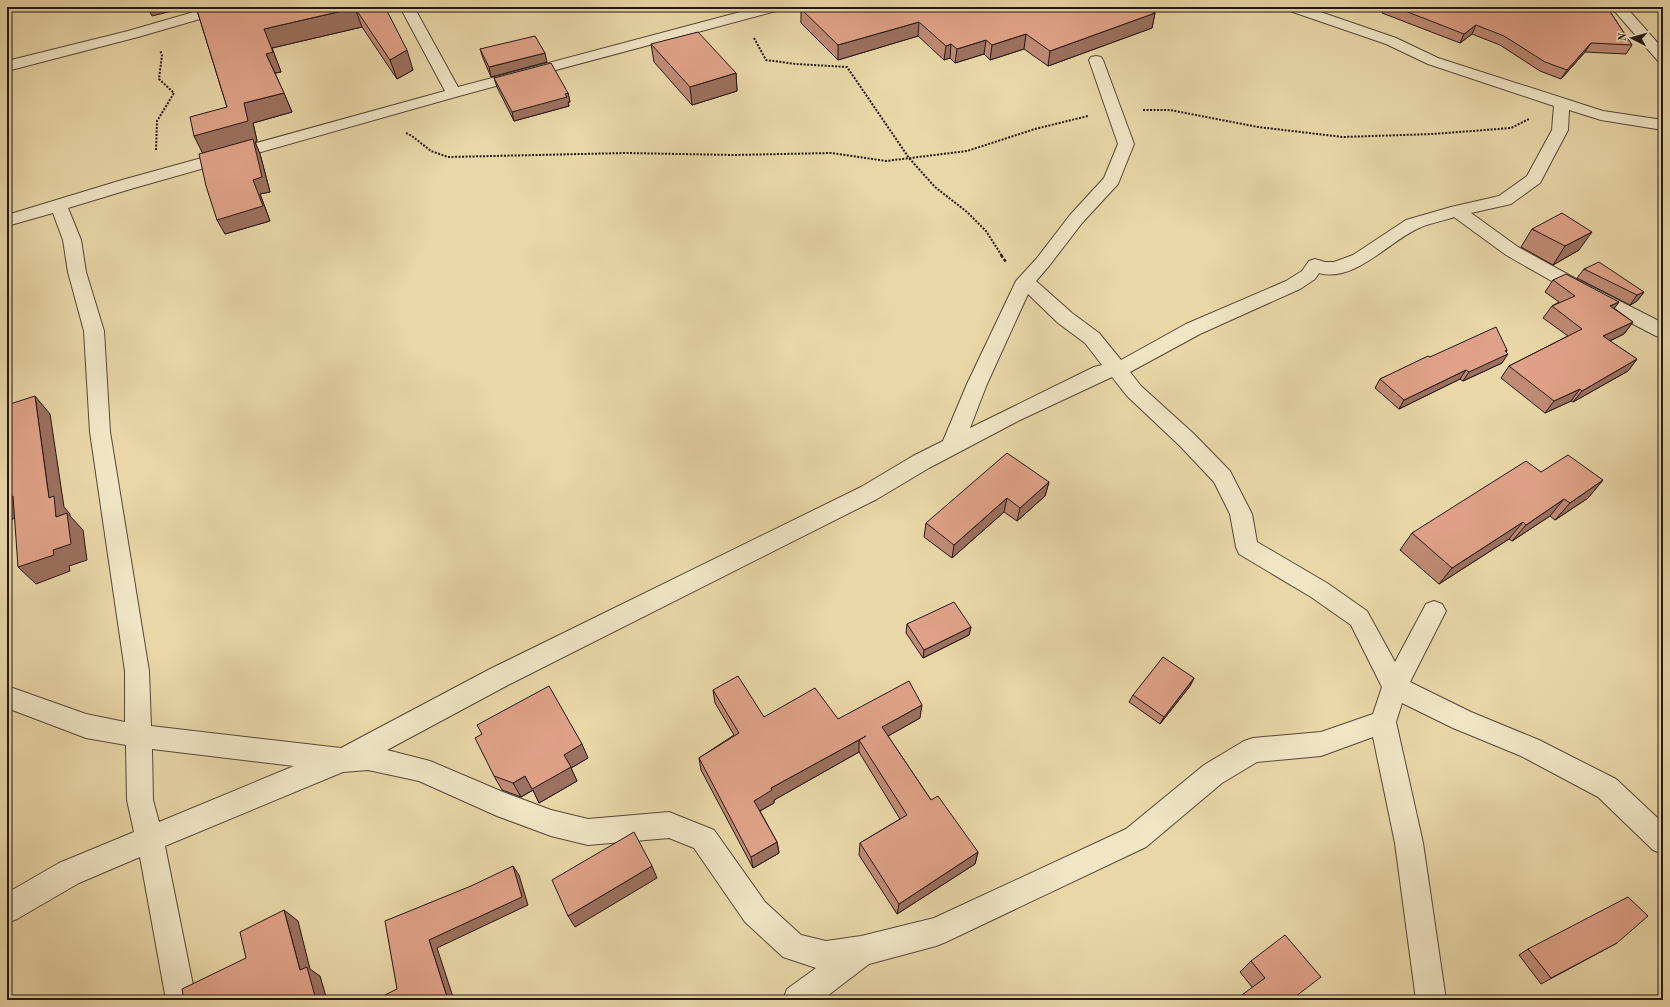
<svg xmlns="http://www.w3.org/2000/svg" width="1670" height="1007" viewBox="0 0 1670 1007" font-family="'Old Standard TT',serif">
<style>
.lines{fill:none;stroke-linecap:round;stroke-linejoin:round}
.street-casing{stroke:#564738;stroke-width:2}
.path-far1{stroke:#251713;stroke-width:2;stroke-dasharray:2 1.5;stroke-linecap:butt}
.path{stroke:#251713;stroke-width:2.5;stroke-dasharray:3 2;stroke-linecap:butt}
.street{fill:#f1e5c6;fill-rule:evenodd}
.wall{fill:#c08b75;stroke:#251713}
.shaded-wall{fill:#9c715f;stroke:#251713}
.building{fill:#dfa288;stroke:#251713}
</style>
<rect width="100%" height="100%" fill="#e9d7a8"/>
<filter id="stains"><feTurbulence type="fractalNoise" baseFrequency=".005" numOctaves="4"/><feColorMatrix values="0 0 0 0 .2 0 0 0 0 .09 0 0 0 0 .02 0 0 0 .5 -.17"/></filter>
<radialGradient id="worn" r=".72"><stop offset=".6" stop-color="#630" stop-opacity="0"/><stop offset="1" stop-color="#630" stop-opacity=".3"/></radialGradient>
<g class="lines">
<g class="street-casing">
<g id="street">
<path d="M211,7H233L231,10L138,37L7,71V61L128,31Z"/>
<path d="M400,7H414L458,87L759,7H782L780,10L459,96L134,188L68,208L81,240L86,272L104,331L110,432L149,671L151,726L341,748L490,669L861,487L913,456L943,441L967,384L1016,281L1037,258L1070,215L1104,178L1118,144L1089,60L1091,57L1096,56L1101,57L1103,60L1134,144L1118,184L1082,223L1049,266L1036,281L1072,313L1099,333L1121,360L1186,324L1286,281L1302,271L1309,261L1315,259L1325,262H1334L1353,255L1406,220L1451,207L1499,196L1527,176L1552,130L1554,106L1428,64L1386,44L1287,10L1285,7H1306L1396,38L1438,58L1603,111L1663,120V130L1601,120L1569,110L1568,130L1540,183L1511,204L1471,213L1518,247L1578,280L1663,323V338L1656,336L1564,288L1506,255L1454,217C1443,221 1430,223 1419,228C1389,241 1355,283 1319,273L1315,279L1300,289L1200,334L1130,372L1141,386L1194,434L1230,471L1252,514L1257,542L1327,583L1367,611L1395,662L1426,604L1434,601L1442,604L1446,611L1410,682L1471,712L1539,740L1616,779L1663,823V854L1653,850L1598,797L1521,756L1453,728L1402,703L1396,722L1423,843L1446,1000H1416L1395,843L1373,737L1321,756L1257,762L1222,783L1146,847L946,942L936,946L869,964L822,1000H783L787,989L816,968L783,957L745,922L694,848L669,838L588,845L551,836L497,816L419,781L368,770L343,772L165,846L196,1000H166L140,857L79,883L17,919L7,923V893L59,863L134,832L127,800L126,745L86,738L7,708V686L86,714L125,722V671L90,432L84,331L68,272L63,240L53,213L7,226V215L122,180L445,91ZM1028,294L1058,323L1085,343L1102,365L1094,367L970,428L987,384ZM1112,377L1127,396L1180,446L1214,482L1230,514L1236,547L1239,554L1311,597L1351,625L1382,687L1373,714L1321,732L1253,738L1244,741L1204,765L1126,829L934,918L861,936L826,941L801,935L765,902L714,830L669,812L588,819L551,810L503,792L430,761L387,750L508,685L877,499L929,468L1020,420ZM152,749L294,766L159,822L153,800Z"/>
<path d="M1611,7H1626L1663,49V62L1658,61Z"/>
</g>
</g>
<g class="path-far1">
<path d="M754,38L766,60L796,64L847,67L909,158L935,187L967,212L986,231L1002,256"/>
<path d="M1143,110H1170L1258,127L1343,137L1433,134L1511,128L1529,119"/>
<path d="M406,133L412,136L431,151L448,157L626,153L734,155L831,153L886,161L967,151L1035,129L1088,116"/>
<path d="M156,150L157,121L174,93L159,79L162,55L160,50"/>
</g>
<path class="path" d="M1001,255L1006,262"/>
<use href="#street" class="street"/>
</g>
<g class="wall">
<path d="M196,7H385L413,70L397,79L362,27L272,48L281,72L275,73L292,112L253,123L257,141L255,142L260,154L270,192L260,194L270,221L225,234L203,153L227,107Z"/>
<path d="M1385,7H1607L1632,45L1626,54L1585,52L1561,79L1540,71L1500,45L1472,34L1460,43L1382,13Z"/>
<path d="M801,9L1155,13L1152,28L1048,66L1024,49L990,60L984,54L955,63L950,58L944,60L918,36L838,60L801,23Z"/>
<path d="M651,44L736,73L737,91L692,105L654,62Z"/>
<path d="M480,49L547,62L491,77L483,58Z"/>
<path d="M494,78L568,93L570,102H568L569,106L514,121L497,87Z"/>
<path d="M1532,229L1579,250L1553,265L1521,247Z"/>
<path d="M1584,269L1644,292L1637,301L1630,305L1577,278Z"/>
<path d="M1553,280L1619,302L1614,308L1633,322L1624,334L1610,341L1637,359L1628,371L1573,402L1571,401L1545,413L1501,378L1509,366L1568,336L1543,318L1552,306L1559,302L1545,292Z"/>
<path d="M1507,350L1502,363L1463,381L1460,379L1399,409L1375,388L1380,379L1430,357Z"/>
<path d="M1541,472L1603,480L1588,498L1555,520L1550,516L1512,541L1509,539L1439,584L1400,550L1412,533Z"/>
<path d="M1049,482L1045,496L1017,521L1004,512L952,558L924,537L926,523Z"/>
<path d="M907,624L971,627L969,635L923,658L906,633Z"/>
<path d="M1194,678L1190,686L1160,724L1129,702L1133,695Z"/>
<path d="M713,690L764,717L838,719L920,718L888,736L931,800L978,852L975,864L897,914L859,855L860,843L900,819L859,752L774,800V803L760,811L777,842L779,853L753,868L701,770L699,758L734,735L715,703Z"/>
<path d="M588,758L571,768L577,781L539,803L533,790L521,797L502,790L494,776Z"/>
<path d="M1617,943L1541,984L1519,955L1528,949Z"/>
<path d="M1251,961L1291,1000L1252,987L1240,972Z"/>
</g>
<g class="shaded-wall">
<path d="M147,7H188L152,16Z"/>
<path d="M355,8L362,27L272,48L281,72L275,73L266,54L264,29Z"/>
<path d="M1155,13L1152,28L1048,66L1050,51Z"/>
<path d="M919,22L918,36L838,60V45Z"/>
<path d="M1476,25L1472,34L1460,43L1464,34Z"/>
<path d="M1026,34L1024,49L990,60L992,45Z"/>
<path d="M986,40L984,54L955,63L957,49Z"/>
<path d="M1591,43L1585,52L1561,79L1567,70Z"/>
<path d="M951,44L950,58L944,60L946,46Z"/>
<path d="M407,50L413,70L397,79L390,60Z"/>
<path d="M545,53L547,62L491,77L489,67Z"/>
<path d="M736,73L737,91L692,105L690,87Z"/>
<path d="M284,93L292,112L253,123L257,141L255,142L260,154L270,192L260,194L270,221L225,234L217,220L204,156L194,136L244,103Z"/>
<path d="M568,93L570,102H568L569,106L514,121L512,112Z"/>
<path d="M1592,232L1579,250L1553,265L1565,246Z"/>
<path d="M1644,292L1637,301L1630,305L1637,295Z"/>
<path d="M1619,302L1610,314V306Z"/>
<path d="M1633,322L1624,334L1594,348L1603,336Z"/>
<path d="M1507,350L1503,356L1508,354L1502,363L1463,381L1469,372Z"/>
<path d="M1637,359L1628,371L1573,402L1582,391Z"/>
<path d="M1466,370L1460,379L1399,409L1404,400Z"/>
<path d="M1580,389L1571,401L1545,413L1554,401Z"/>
<path d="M35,396L50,414L64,507L70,514V516L83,530L87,560L69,566L70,571L36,584L18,567L53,550L56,517L49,498Z"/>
<path d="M1603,480L1588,498L1555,520L1570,503Z"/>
<path d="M1049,482L1045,496L1017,521L1020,508Z"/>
<path d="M13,496L30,513L7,521V498Z"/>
<path d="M1007,498L1004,512L952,558L954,545Z"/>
<path d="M1564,499L1550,516L1512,541L1526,525Z"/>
<path d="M1523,522L1509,539L1439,584L1452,568Z"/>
<path d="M971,627L969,635L923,658L924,650Z"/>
<path d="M1194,678L1190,686L1160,724L1164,717Z"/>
<path d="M922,705L920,718L881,740L882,727Z"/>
<path d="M866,736L859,740V752L774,800V803L756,813L754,801L771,788Z"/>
<path d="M582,744L588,758L571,768L577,781L539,803L533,790L521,797L513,783Z"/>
<path d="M777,842L779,853L753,868L751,857Z"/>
<path d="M978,852L975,864L897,914L899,904Z"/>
<path d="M513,866L519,875L528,905L437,948L454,1000H448L429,940Z"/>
<path d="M652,866L657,878L575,927L568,916Z"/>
<path d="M284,910L298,921L310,969L320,976L327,1000H316L300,970Z"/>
</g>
<g class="building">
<path d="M196,7H385L407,50L390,60L355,8L264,29L273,52L266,54L284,93L244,103L248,121L194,136L190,117L227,107Z"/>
<path d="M807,7H1145L1155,13L1050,51L1026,34L992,45L986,40L957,49L951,44L946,46L919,22L838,45L801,9Z"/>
<path d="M1395,7H1607L1632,45L1591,43L1567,70L1545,62L1504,36L1476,25L1464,34Z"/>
<path d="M698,32L736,73L690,87L651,44Z"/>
<path d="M535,36L545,53L489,67L480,49Z"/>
<path d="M551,63L568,93L565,94L567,97L512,112L494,78Z"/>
<path d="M253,139L262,177L253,180L263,206L217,220L206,186L199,154Z"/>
<path d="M1562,213L1592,232L1565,246L1532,229Z"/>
<path d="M1599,262L1644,292L1637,295L1584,269Z"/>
<path d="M1566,274L1619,302L1610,306L1633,322L1603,336L1637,359L1582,391L1580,389L1554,401L1509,366L1582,329L1552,306L1575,296L1553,280Z"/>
<path d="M1496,327L1507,350L1505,351L1508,354L1469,372L1466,370L1404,400L1380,379L1428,356L1430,357Z"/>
<path d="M35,396L49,498L54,496L56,517L67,513L71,544L53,550L54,555L18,567L13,496L7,498V405Z"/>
<path d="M1007,453L1049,482L1020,508L1007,498L954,545L926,523Z"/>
<path d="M1568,455L1603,480L1570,503L1564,499L1526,525L1523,522L1452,568L1412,533L1526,461L1541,472Z"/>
<path d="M954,602L971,627L924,650L907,624Z"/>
<path d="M1163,657L1194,678L1164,717L1133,695Z"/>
<path d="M738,676L764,717L815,688L838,719L909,681L922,705L882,727L931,800L938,796L978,852L899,904L860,843L907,815L859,740L866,736L771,788L772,790L754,801L777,842L751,857L699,758L739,733L713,690Z"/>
<path d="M549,686L582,744L564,755L571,767L532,789L525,776L513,783L494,776L475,738L482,734L477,725Z"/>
<path d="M634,832L652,866L568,916L552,880Z"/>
<path d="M513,866L522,897L429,940L448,1000H375L397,989L385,921L471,886Z"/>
<path d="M1628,897L1648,916L1617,943L1551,978L1528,949Z"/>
<path d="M284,910L300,970L307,967L316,1000H184L182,989L246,958L240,932Z"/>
<path d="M1285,935L1321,977L1291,1000H1235L1265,978L1251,961Z"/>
</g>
<rect width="1670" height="1007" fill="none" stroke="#e9d7a8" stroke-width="24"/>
<rect x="8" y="8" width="1654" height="991" fill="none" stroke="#251713" stroke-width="2"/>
<rect x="12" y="12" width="1646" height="983" fill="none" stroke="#251713"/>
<g transform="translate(1632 38) rotate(276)" stroke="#f1e5c6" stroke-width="3" paint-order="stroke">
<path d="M0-3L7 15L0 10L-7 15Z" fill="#251713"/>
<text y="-6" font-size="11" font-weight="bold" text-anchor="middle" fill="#251713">N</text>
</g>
<rect width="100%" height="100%" filter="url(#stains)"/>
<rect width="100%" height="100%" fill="url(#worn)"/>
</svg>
